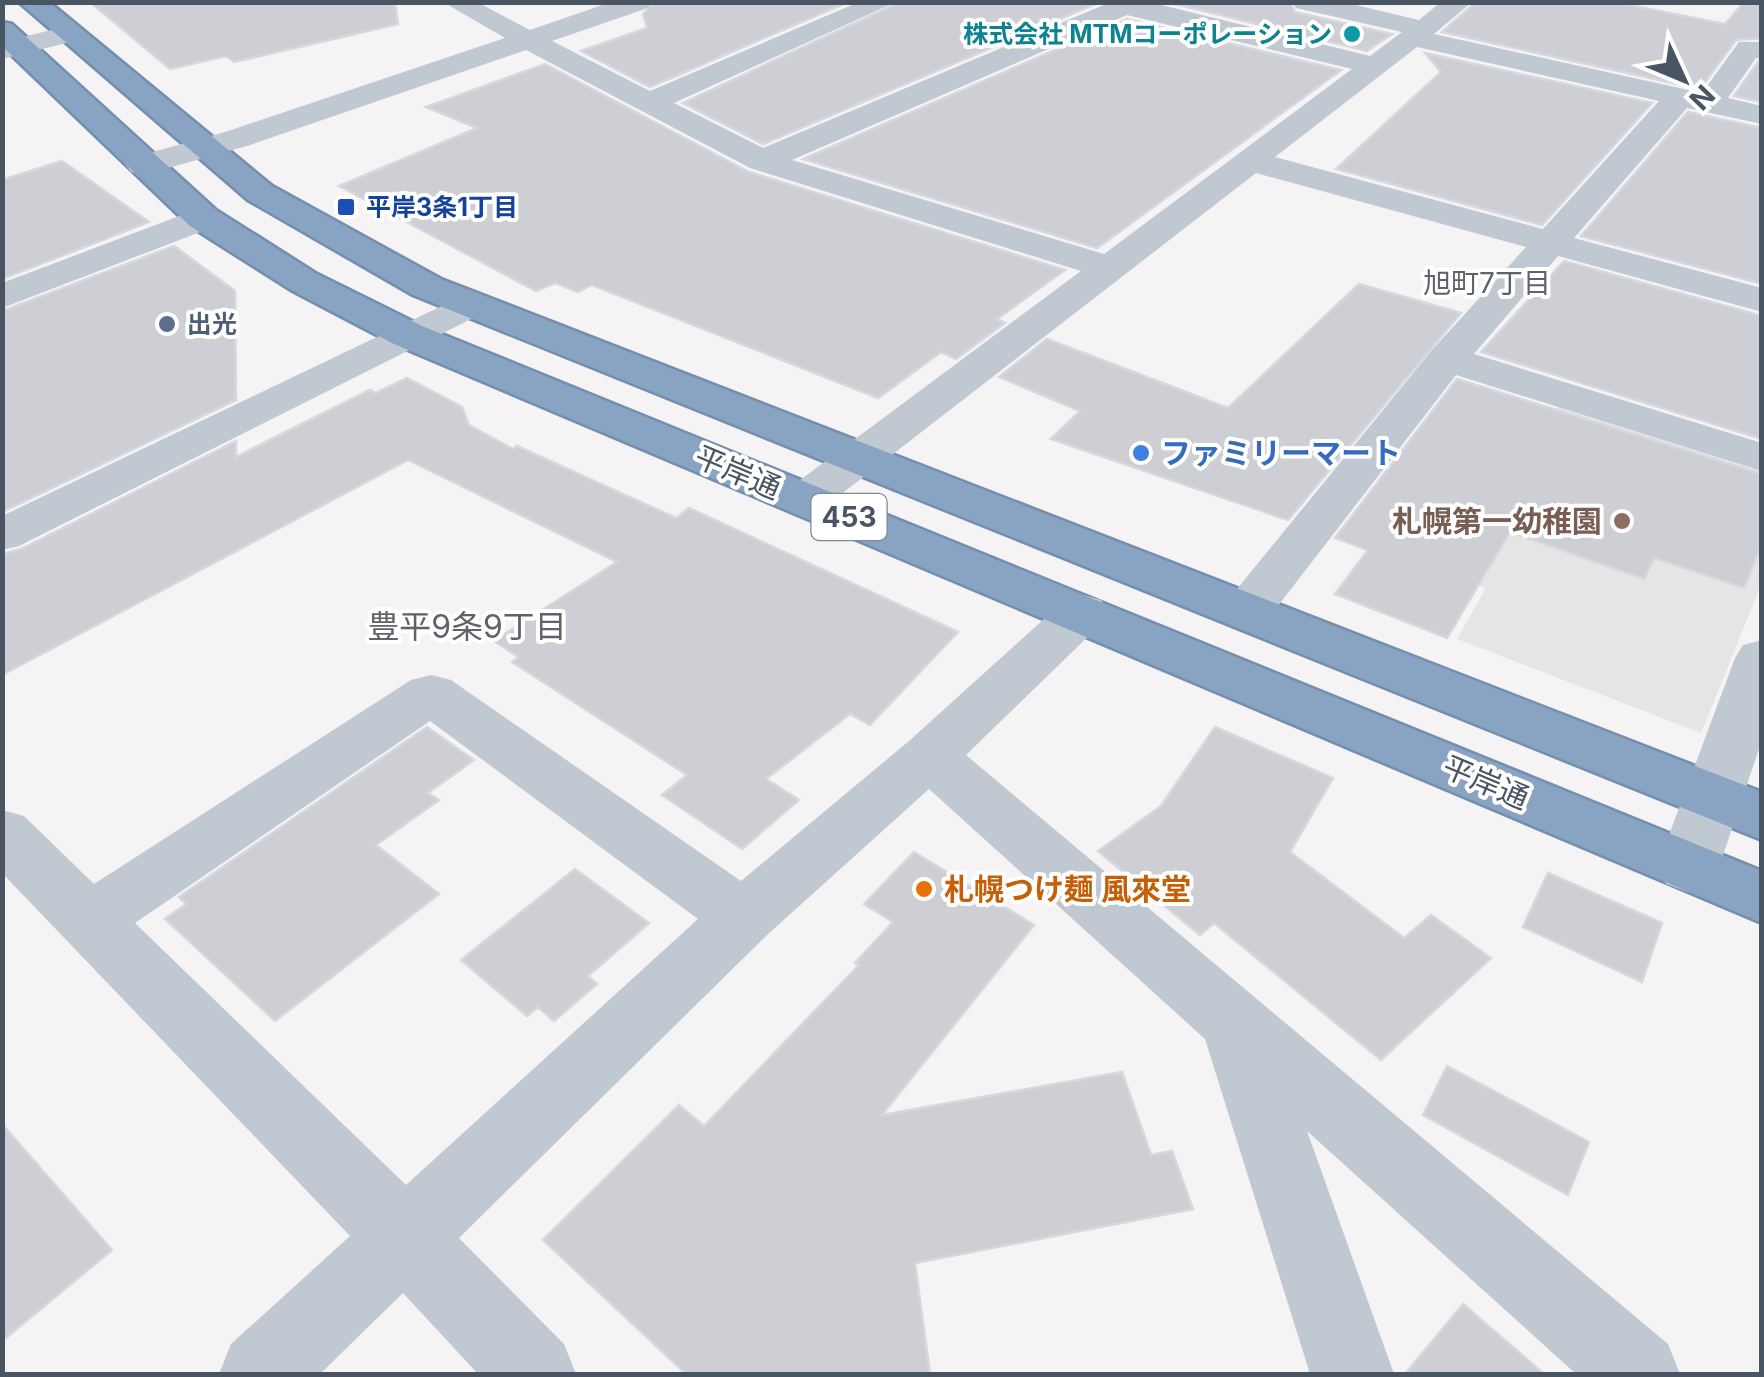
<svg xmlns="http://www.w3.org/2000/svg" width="1764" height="1377" viewBox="0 0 1764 1377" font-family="Inter,'Noto Sans JP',sans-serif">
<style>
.education{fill:#e6e4e5}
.building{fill:#cdcfd5;stroke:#d7d8de;stroke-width:2.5}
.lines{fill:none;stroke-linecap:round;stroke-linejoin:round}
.highway-casing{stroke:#748eaf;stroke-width:5}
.minor{fill:#c0c9d2;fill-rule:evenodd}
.highway{fill:#89a3c3;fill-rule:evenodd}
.culture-dot{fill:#0f9aa8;stroke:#fff;stroke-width:4}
.transit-dot{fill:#1a4fb4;stroke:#fff;stroke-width:4}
.service-dot{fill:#5c6f8a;stroke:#fff;stroke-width:4}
.shop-dot{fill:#3f7fe0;stroke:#fff;stroke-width:4}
.education-dot{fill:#8d6e63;stroke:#fff;stroke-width:4}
.food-dot{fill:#e8710a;stroke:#fff;stroke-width:4}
.labels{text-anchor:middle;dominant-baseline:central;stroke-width:8;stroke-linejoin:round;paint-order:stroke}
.far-culture-label{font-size:25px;font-weight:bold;fill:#0d838f;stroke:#fff;text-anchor:end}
.far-transit-label{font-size:25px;font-weight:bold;fill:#164399;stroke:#fff;text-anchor:start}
.far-service-label{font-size:25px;font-weight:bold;fill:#4e5e75;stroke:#fff;text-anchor:start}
.far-neighbourhood-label{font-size:28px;fill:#5f6268;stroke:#fff}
.shield{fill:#fff;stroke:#808891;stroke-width:2.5}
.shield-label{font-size:28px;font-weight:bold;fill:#495562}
.shop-label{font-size:30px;font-weight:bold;fill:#366cbe;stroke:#fff;text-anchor:start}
.street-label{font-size:30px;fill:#495562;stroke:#fff}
.education-label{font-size:30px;font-weight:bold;fill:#785e54;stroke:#fff;text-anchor:end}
.food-label{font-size:30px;font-weight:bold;fill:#c56008;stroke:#fff;text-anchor:start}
.neighbourhood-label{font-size:32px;fill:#5f6268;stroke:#fff}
</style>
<rect width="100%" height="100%" fill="#f5f3f3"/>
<path class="education" d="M1560,403L1761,468V585L1701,733L1457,639L1486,588L1448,574Z"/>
<g class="building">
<path d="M90,2H395L398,24L234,62L226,56L170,69Z"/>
<path d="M655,2H848L650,87L581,51L647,28L643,14Z"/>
<path d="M900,2H1100L763,144L683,103Z"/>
<path d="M1167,2H1289L1295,12L1392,34L1367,51Z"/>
<path d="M1476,2H1614L1725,24L1744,2H1762V38L1736,40L1700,89L1442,32Z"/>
<path d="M1127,19L1341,70L1097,248L803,159Z"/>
<path d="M1425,53L1652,103L1542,225L1336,169L1441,72Z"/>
<path d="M1758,62L1762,63V102L1734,96Z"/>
<path d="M545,64L749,172L1065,270L997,319L1005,323L956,359L941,352L878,398L592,285L578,292L555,283L536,291L339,186L477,128L426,107Z"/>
<path d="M1688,112L1762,128V284L1581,236Z"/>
<path d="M62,161L149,222L2,279V180Z"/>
<path d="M174,246L235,291L236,400L2,512V311Z"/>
<path d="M1564,261L1762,316V439L1481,352Z"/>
<path d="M1359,284L1461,313L1288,520L1051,439L1080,411L999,377L1047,339L1228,408Z"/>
<path d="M407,378L462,407L469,425L513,449L517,446L676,518L689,508L958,632L870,725L850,714L766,779L799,800L742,849L662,795L687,775L512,662L519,657L494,641L617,562L408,460L2,675V554L21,549L236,441V457L370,390L376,393Z"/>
<path d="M1457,379L1762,474V544L1744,588L1654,558L1644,579L1510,532L1447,638L1335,594L1368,550L1335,538Z"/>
<path d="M427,727L474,760L428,793L439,800L376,845L439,894L275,1021L165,919L186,904L179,897Z"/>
<path d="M1215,727L1333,778L1290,852L1404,938L1431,915L1491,958L1381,1060L1214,923L1200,935L1098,851L1161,806Z"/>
<path d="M914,852L1034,925L882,1115L1122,1072L1151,1155L1172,1151L1193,1209L915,1263L930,1374H686L543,1240L679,1105L704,1126L859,965L855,963L893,922L864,904Z"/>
<path d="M575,869L649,923L588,976L597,984L554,1021L538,1007L527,1016L461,960Z"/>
<path d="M1548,873L1662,923L1642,982L1523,927Z"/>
<path d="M1447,1066L1589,1142L1568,1195L1423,1115Z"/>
<path d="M2,1124L112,1250L2,1341Z"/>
<path d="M1463,1304L1544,1374H1405Z"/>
</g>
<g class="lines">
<g class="highway-casing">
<g id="highway">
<path d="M19,2H49L272,186L441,279L1762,792V840L413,295L248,200Z"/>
<path d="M2,22L12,24L216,210L317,274L422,326L1762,871V923L394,344L291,290L190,226L2,46Z"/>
</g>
</g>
<g class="minor">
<path d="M443,2H477L530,30L611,2H652L648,8L552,41L650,91L859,2H896L674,103L763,148L1111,2H1149L1370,56L1402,32L1296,8L1292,2H1343L1419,20L1441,2H1472L1434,34L1702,93L1739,42H1762V59L1756,58L1728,98L1762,106V124L1687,108L1574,238L1762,288V312L1558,256L1474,354L1762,443V471L1456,375L1264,624L1246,629L1228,624L1220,612L1228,600L1432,350L1526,247L1256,173L822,509L805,513L788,509L781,499L788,489L1081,271L750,168L526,50L247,146L143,175L131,172L126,165L131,158L225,132L505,38ZM1127,15L1352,69L1104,254L792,160ZM1417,47L1659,101L1543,229L1275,157Z"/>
<path d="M68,26L82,34L78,40L2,59V42Z"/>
<path d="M203,207L216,210L221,218L216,226L2,308V283Z"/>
<path d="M469,293L483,297L489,305L483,313L19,546L2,550V516Z"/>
<path d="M1083,595L1101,600L1109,612L1101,624L966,755L1668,1344L1680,1374H1576L1307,1131L1394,1374H1310L1205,1039L929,789L766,936L459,1238L564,1344L576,1374H478L403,1293L320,1374H219L231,1344L350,1236L2,873V810L24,816L94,884L411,680L431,675L451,680L741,881L909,741L1065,600ZM430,721L698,919L406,1185L135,923Z"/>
<path d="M1762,640V740L1719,867L1710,884L1688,892L1666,884L1657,867L1735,658L1743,645Z"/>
</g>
<use href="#highway" class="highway"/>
</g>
<circle class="culture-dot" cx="1352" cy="34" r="10"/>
<rect class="transit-dot" x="336" y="197" width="20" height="20" rx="5"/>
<circle class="service-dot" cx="167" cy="324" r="10"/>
<circle class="shop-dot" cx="1141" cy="453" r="10"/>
<circle class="education-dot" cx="1622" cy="521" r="10"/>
<circle class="food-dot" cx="924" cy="889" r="10"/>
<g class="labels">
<g class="far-culture-label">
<text x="1332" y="34">株式会社 MTMコーポレーション</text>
</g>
<g class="far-transit-label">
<text x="366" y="207">平岸3条1丁目</text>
</g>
<g class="far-service-label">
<text x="187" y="324">出光</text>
</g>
<g class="far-neighbourhood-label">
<text x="1487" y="283">旭町7丁目</text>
</g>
<rect class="shield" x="811.5" y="494" width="75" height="46" rx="8"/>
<g class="shield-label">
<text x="849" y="517">453</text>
</g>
<g class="shop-label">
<text x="1161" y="453">ファミリーマート</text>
</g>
<g class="street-label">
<text transform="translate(738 472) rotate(23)">平岸通</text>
<text transform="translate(1486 782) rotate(23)">平岸通</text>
</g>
<g class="education-label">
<text x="1602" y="521">札幌第一幼稚園</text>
</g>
<g class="food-label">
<text x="944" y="889">札幌つけ麺 風來堂</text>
</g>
<g class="neighbourhood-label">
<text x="467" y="626">豊平9条9丁目</text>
</g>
</g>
<rect width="1764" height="1377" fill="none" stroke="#495562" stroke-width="10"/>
<g transform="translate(1684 80) rotate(134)" stroke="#ffffff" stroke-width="8" paint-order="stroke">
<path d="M0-8L18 38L0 25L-18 38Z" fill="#495562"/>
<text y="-15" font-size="28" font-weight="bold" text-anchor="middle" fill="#495562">N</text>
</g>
</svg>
